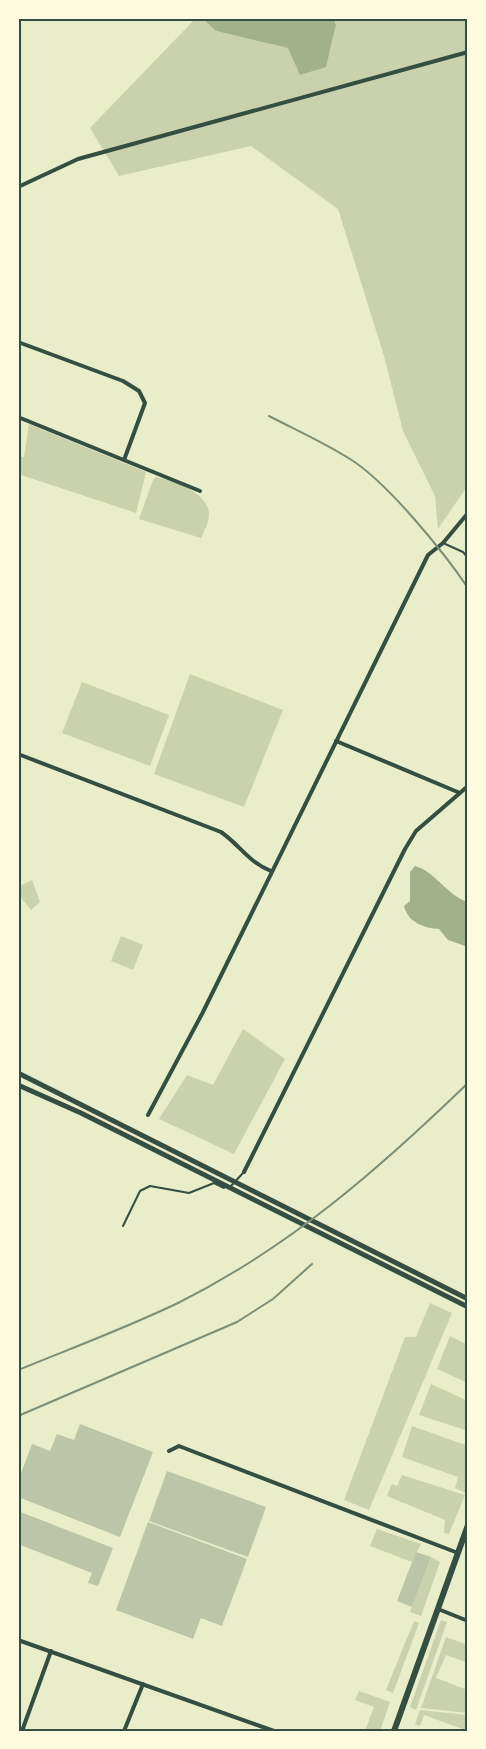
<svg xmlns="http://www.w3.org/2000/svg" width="486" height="1749" viewBox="0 0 486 1749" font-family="'Source Serif 4',serif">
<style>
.green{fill:#cad2ad}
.water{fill:#a3b18a}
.building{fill:#bcc5a7}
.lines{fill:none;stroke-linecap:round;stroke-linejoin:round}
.service{stroke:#344e41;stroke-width:2}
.minor{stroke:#344e41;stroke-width:4}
.secondary{stroke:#344e41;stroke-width:5}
.trunk{stroke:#344e41;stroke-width:6}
.rail{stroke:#7c8e77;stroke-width:2}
.neatline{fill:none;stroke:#344e41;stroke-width:2}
</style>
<rect width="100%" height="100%" fill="#e9edc9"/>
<g class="green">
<path d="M196,18H202L216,31L288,48L330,52L336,25L334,18H468V485L438,529L435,496L403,431L384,356L338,209L251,146L119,176L90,128Z"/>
<path d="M29,424L146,472L136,513L18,474V456L24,457Z"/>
<path d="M156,477C173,481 210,493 209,515C209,523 204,531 201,538L139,519L153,480Z"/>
<path d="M190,674L283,710L244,807L154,774Z"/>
<path d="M82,682L169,715L150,766L62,733Z"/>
<path d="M32,880L40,902L31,910L18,894V887Z"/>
<path d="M121,936L143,945L133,970L111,961Z"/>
<path d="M243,1029L285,1059L234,1154L159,1119L187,1075L213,1085Z"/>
<path d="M430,1303L452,1313L369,1510L344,1500L405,1337H416Z"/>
<path d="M450,1336L468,1345V1383L437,1369Z"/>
<path d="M431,1384L468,1401V1431L419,1415Z"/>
<path d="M412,1426L468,1446L466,1493L455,1488L458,1477L402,1457Z"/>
<path d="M402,1475L465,1495L449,1534L444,1533L445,1520L387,1496L392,1484L397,1486Z"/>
<path d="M377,1529L421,1544L412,1562L370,1546Z"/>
<path d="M431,1557L440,1562L421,1616L410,1612Z"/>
<path d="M441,1620L447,1622L416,1710L410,1707Z"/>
<path d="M414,1621L419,1623L393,1693L386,1690Z"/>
<path d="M446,1637L468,1645V1663L446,1655L436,1678L468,1690V1713L421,1708Z"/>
<path d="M359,1691L390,1702L380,1731H365L374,1707L355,1700Z"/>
<path d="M420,1710L468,1715V1731L424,1715L420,1726L415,1724Z"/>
</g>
<g class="water">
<path d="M202,18H334L336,25L326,67L300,75L288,48L216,31Z"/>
<path d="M415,866C435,871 446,895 468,902V947L448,940L439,929C425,928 408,923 404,906L410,901V872Z"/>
</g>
<g class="building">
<path d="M80,1424L153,1452L120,1537L18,1497V1481L32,1444L50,1451L57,1434L74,1440Z"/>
<path d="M167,1471L266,1507L248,1557L149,1521Z"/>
<path d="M18,1511L113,1548L98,1586L88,1583L92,1573L18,1544Z"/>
<path d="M148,1522L247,1559L222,1626L201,1618L193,1639L116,1610Z"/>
<path d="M416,1552L431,1557L412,1607L397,1601Z"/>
</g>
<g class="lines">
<g class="service">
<path d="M443,543L463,552L468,558"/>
<path d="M231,1186L243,1173"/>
<path d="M123,1226L140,1191L150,1186L189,1193L214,1183L224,1188"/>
</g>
<g class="minor">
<path d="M18,187L78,159L468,52"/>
<path d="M18,342L123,381L139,391L145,403L124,460"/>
<path d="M18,417L200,491"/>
<path d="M468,540V546"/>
<path d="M336,741L460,793"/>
<path d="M18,754L221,832C241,846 247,861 271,871"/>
<path d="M148,1115L203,1012L428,555L443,543L468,513"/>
<path d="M244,1172L405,849L416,831L468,786"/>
<path d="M169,1451L179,1446L197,1453L458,1553"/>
<path d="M438,1609L468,1621"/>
<path d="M18,1640L274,1731"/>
<path d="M22,1731L51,1651"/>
<path d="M124,1731L143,1684"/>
</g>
<g class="secondary">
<path d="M18,1073L468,1299"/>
<path d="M18,1085L81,1113L468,1307"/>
</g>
<path class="trunk" d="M394,1731L468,1525"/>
<g class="rail">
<path d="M269,416C296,430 325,443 350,459C387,482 443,551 468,588"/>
<path d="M18,1370C72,1348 126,1328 178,1303C290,1247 379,1169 468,1083"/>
<path d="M18,1416L237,1322L273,1299L312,1264"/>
</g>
</g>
<rect width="486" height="1749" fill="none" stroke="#fefae0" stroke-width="39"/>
<rect x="20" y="20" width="446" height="1710" class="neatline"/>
</svg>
